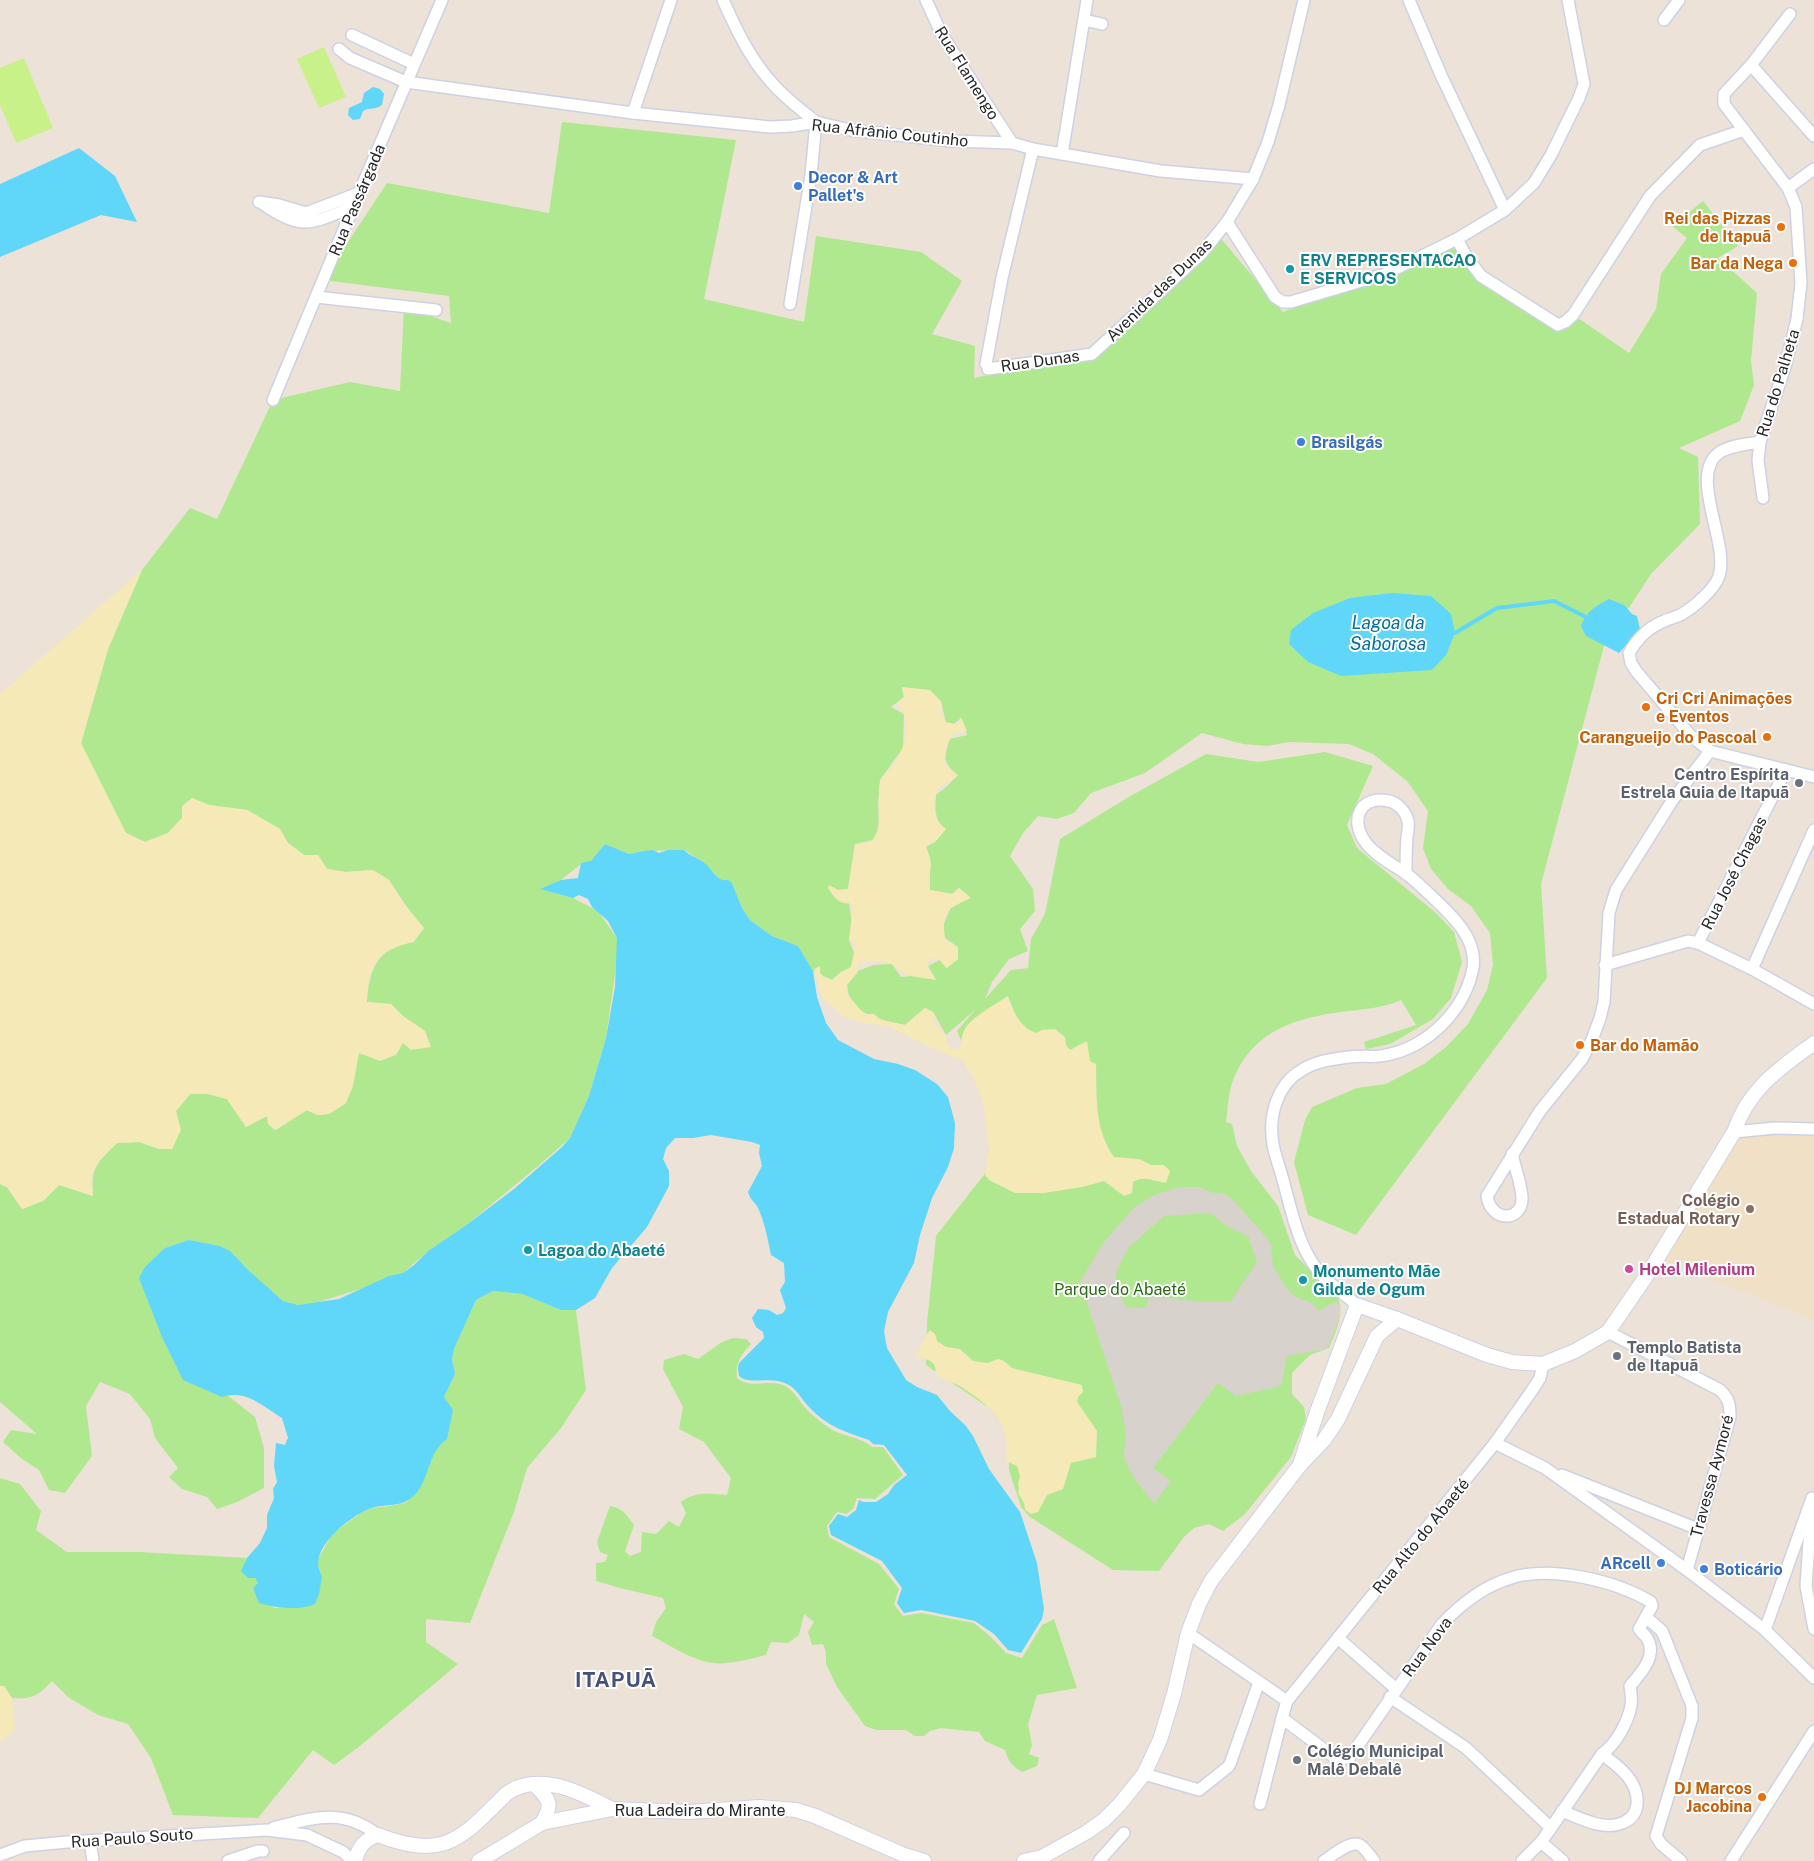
<svg xmlns="http://www.w3.org/2000/svg" width="1814" height="1861" viewBox="0 0 1814 1861" font-family="'Public Sans',sans-serif">
<style>
.education{fill:#f0e0c5}
.green{fill:#b0e88f;fill-rule:evenodd}
.sand{fill:#f5e9b7}
.pitch{fill:#c8f189}
.plaza{fill:#d7d2cb;fill-rule:evenodd}
.water{fill:#60d6f8}
.lines{fill:none;stroke-linecap:round;stroke-linejoin:round}
.stream{stroke:#60d6f8;stroke-width:4}
.minor-casing{stroke:#cdd2e3;stroke-width:14}
.tertiary-casing{stroke:#cdd2e3;stroke-width:16}
.minor{stroke:#fff;stroke-width:11}
.tertiary{stroke:#fff;stroke-width:14}
.shop-dot{fill:#3f7fe0;stroke:#fff;stroke-width:2}
.food-dot{fill:#e8710a;stroke:#fff;stroke-width:2}
.culture-dot{fill:#0f9aa8;stroke:#fff;stroke-width:2}
.worship-dot{fill:#6b7280;stroke:#fff;stroke-width:2}
.education-dot{fill:#8d6e63;stroke:#fff;stroke-width:2}
.hotel-dot{fill:#d1479c;stroke:#fff;stroke-width:2}
.labels{text-anchor:middle;dominant-baseline:central;stroke-width:4;stroke-linejoin:round;paint-order:stroke}
.street-label{font-size:16px;fill:#282828;stroke:#fff}
.shop-label{font-size:16px;font-weight:bold;fill:#366cbe;stroke:#fff;text-anchor:start}
.food-label{font-size:16px;font-weight:bold;fill:#c56008;stroke:#fff;text-anchor:end}
.culture-label{font-size:16px;font-weight:bold;fill:#0d838f;stroke:#fff;text-anchor:start}
.worship-label{font-size:16px;font-weight:bold;fill:#5b616d;stroke:#fff;text-anchor:start}
.education-label{font-size:16px;font-weight:bold;fill:#785e54;stroke:#fff;text-anchor:end}
.hotel-label{font-size:16px;font-weight:bold;fill:#b23c85;stroke:#fff;text-anchor:start}
.park-label{font-size:16px;fill:#286a13;stroke:#fff}
.water-label{font-size:18px;font-style:italic;fill:#0271a2;stroke:#fff}
.district-label{font-size:21px;font-weight:bold;letter-spacing:1px;fill:#45517c;stroke:#fff}
</style>
<rect width="100%" height="100%" fill="#ece2d8"/>
<path class="education" d="M1814,1129V1320L1657,1258L1734,1132Z"/>
<g class="green">
<path d="M562,122L736,140L704,299L804,322L816,236L921,252L962,281L932,334L975,346L974,378L1092,354L1217,234L1283,312L1454,247L1481,276L1557,325L1578,318L1629,353L1656,309L1661,274L1687,238L1672,226L1703,201L1738,246L1718,258L1757,293L1751,361L1754,385L1740,421L1679,448L1698,457L1700,524L1651,574L1604,646L1541,884L1547,978L1356,1235L1308,1215L1294,1162L1305,1120L1312,1107L1357,1088L1386,1084L1424,1064L1446,1047L1468,1024L1487,990L1493,965L1490,933L1471,906L1448,889L1431,869L1423,848L1428,811L1407,781L1373,754L1349,744L1289,742L1268,746L1243,744L1202,733L1145,773L1091,793L1074,813L1057,819L1038,816L1023,833L1010,856L1033,889L1035,911L1020,929L1028,951L1009,959L992,982L985,999L1011,970L1028,968L1031,939L1045,914L1060,839L1127,798L1206,754L1258,762L1325,752L1373,766L1347,825L1357,848L1436,913L1454,932L1462,962L1451,998L1433,1019L1390,1044L1366,1049L1364,1042L1416,1025L1401,1000C1381,1009 1362,1009 1341,1012C1294,1018 1252,1032 1233,1080C1228,1093 1228,1109 1226,1122L1232,1124L1237,1146L1251,1171L1278,1206L1295,1255L1338,1298C1345,1315 1335,1333 1329,1348L1310,1355L1292,1373V1394L1304,1407L1306,1419L1291,1457L1245,1514L1223,1531L1209,1524L1194,1528L1184,1537L1159,1571L1113,1570L1030,1517L1021,1507L1009,1470L1008,1434L992,1410L926,1365L927,1323L936,1236L987,1171L990,1134L983,1093L957,1031L975,1010L946,1035L933,1012L925,1008L905,1025C881,1020 849,1015 847,985L858,972H841L832,980L813,971L798,946L772,936L750,920L742,908L732,883L718,878L704,862L684,850L644,851L629,854L605,844L591,862L581,864L561,880L541,889L573,898L598,911L617,938V960L606,1038L589,1096L570,1138L537,1167L465,1226L428,1251L403,1273L370,1286L312,1304L298,1305L283,1301L220,1246L189,1240L165,1248L227,1395L255,1417L264,1448V1488L237,1502L217,1509L207,1497L182,1489L169,1477L178,1468L155,1438L150,1419L130,1394L100,1382L86,1406L92,1456L65,1493L49,1490L39,1470L22,1459L3,1442L11,1430L37,1434L0,1402V1184L7,1187L22,1209L43,1201L59,1185L93,1196C91,1166 97,1163 117,1143L139,1142L159,1149L180,1130L176,1111L190,1094H208L227,1099L246,1127L267,1116L276,1130L307,1110C324,1120 331,1112 346,1103L359,1053C377,1058 408,1040 425,1031L403,1016L391,1004L367,1002C368,979 374,953 399,945L409,910L389,880L372,870L346,872L327,869L318,855H304L288,843L280,829L247,810L209,805L192,798L182,818L168,833L145,842L126,833L112,814L81,743L108,649L142,570L190,508L217,519L273,400L350,382L400,391L404,307L451,323L449,296L323,280L387,183L549,213ZM902,688L941,701L946,723L954,724L961,718L967,735L950,739C944,756 942,763 958,775L946,787L936,795C935,808 934,821 946,829L935,842L926,847L930,858V890L953,894L959,888L970,898L951,907L943,926L945,938L958,947V959L947,968L940,960L928,966L936,980L912,976L901,977L892,964L873,965L858,971V963L849,940L852,924L849,903L838,890L848,889L855,844L873,840L879,828L878,805L880,780L903,748L904,714L891,707L904,697Z"/>
<path d="M493,1291L522,1294L561,1310H576L586,1390L561,1428L527,1468L514,1512L470,1623L426,1619V1642L458,1664L360,1746L334,1765L313,1750L258,1818L173,1815L151,1758L128,1724L98,1715L68,1697L52,1681C38,1696 33,1699 12,1698L4,1686H0V1478L20,1484L41,1511L36,1530L67,1552H139L247,1558L242,1571L255,1578L258,1583L253,1589L274,1608L288,1607L319,1571L317,1561L332,1534L361,1513L372,1508L390,1506L405,1503L418,1491L438,1444L444,1397L455,1374L452,1359L454,1349L476,1300Z"/>
<path d="M733,1338L746,1339L751,1344C741,1355 735,1363 737,1378C750,1390 769,1378 785,1386C795,1391 800,1403 808,1411C815,1417 822,1423 829,1428C842,1437 860,1436 872,1447H883L903,1475L875,1499L857,1498L853,1509L846,1514L837,1512L827,1526L829,1537L879,1564L899,1589L894,1604L903,1616L921,1613L974,1623L991,1637L1006,1653L1022,1658L1042,1625L1054,1619L1077,1688L1037,1695L1028,1724L1032,1745L1029,1754L1039,1758L1037,1766L1022,1772C1012,1766 1008,1761 1005,1750L985,1741L979,1732L941,1728L930,1731L924,1736H915L906,1730H876L865,1726L837,1687L826,1664V1653L823,1644L812,1645L808,1632L814,1622L804,1614L799,1635L788,1643L771,1642L766,1655C751,1659 727,1665 712,1663C692,1660 669,1645 652,1636L656,1622L666,1608L663,1598L620,1588L596,1581V1563L605,1562L608,1555L600,1552L597,1542L610,1506C621,1507 628,1516 634,1525L625,1551L630,1556L641,1552L642,1532L656,1534L669,1521L679,1527L686,1513L681,1502C696,1491 710,1494 727,1495L731,1478L704,1442L679,1429L683,1407L663,1369L664,1360L684,1354L698,1359L722,1342Z"/>
</g>
<g class="sand">
<path d="M142,570L108,649L81,743L126,833L145,842L168,833L182,818V806L192,798L209,805L247,810L280,829L288,843L304,855H318L327,869L346,872L373,870L389,880L402,901L424,928L414,942C377,950 368,965 367,1002L391,1004L403,1016L425,1031L431,1047L411,1050L403,1043L396,1055L380,1061L359,1053L353,1086L346,1103L329,1114L317,1115L307,1110L275,1130L268,1124L267,1116L246,1127L227,1099L208,1094H190L176,1111L181,1130L172,1149H159L139,1142L117,1143L100,1160L91,1176L93,1196L59,1185L43,1201L22,1209L7,1187L0,1184V694Z"/>
<path d="M902,687L930,690L941,701V711L946,722L954,724L959,723L961,717L967,731L954,733L947,744L944,762L948,768L958,775L937,789C934,804 931,820 946,829L935,842L928,844L926,847C928,853 931,859 931,866C930,875 926,881 930,890L952,894L959,888L971,898C947,909 941,911 945,938L950,944L958,947V959L946,968L940,960L934,958L929,960L928,967L936,980C928,978 918,978 909,975C902,973 899,969 893,965C883,959 869,961 858,964V971L847,985L848,995L864,1014H874L881,1020L905,1025L925,1008L933,1012L936,1017L933,1023L946,1035L947,1044L952,1050L959,1049C962,1042 961,1034 966,1027C976,1014 995,1005 1008,996C1014,1012 1019,1027 1036,1033L1042,1030L1055,1029L1065,1037L1066,1045L1070,1050L1087,1041L1090,1061L1096,1064C1097,1097 1094,1129 1114,1157L1139,1159L1151,1165H1164L1170,1171L1166,1183C1154,1181 1143,1175 1133,1182L1132,1193L1124,1196L1104,1181L1082,1187L1044,1193H1015L989,1180L985,1175L989,1149L983,1102L974,1079L963,1061L923,1044L888,1026L864,1023L842,1016L822,996L814,969L820,966V972L823,977L832,980L841,972L851,967L856,943L849,940L853,905C845,901 853,905 844,903C837,902 832,894 828,888L829,885L838,890L848,889L855,844C859,844 863,844 867,843C886,837 876,798 880,782C881,776 890,769 894,764C902,755 907,736 906,724C906,716 901,709 897,703L904,697Z"/>
<path d="M930,1330L935,1334L937,1341L946,1347L960,1349L973,1361L988,1363L998,1359L1004,1361L1012,1368L1082,1385L1083,1392L1078,1397L1077,1402L1097,1431L1096,1457L1071,1463L1063,1489L1047,1495L1038,1512L1031,1514L1025,1510L1024,1503L1018,1493L1019,1488L1018,1483L1020,1477L1017,1466L1006,1461C1007,1452 1007,1442 1005,1433C998,1411 975,1395 956,1384C948,1380 941,1379 935,1373C938,1361 925,1358 916,1357C922,1347 923,1338 930,1330Z"/>
<path d="M0,1686H4L12,1698L15,1730L0,1741Z"/>
</g>
<g class="pitch">
<path d="M324,47L346,97L319,108L297,59Z"/>
<path d="M24,58L53,128L16,143L0,105V68Z"/>
</g>
<path class="plaza" d="M1180,1187H1199L1214,1193H1224L1236,1203L1267,1238L1271,1246L1273,1266L1287,1289L1295,1297L1312,1303L1319,1311L1336,1301L1340,1306V1317L1327,1349L1287,1356L1281,1386L1236,1396L1218,1383L1153,1468L1171,1481L1154,1504L1135,1479L1125,1461L1124,1453L1126,1435L1121,1406L1080,1282L1103,1243L1134,1208L1154,1195ZM1210,1213L1228,1227L1248,1236L1257,1262L1230,1302H1205L1151,1296L1148,1299L1146,1308L1126,1307L1115,1285L1117,1270L1128,1248L1164,1216Z"/>
<g class="water">
<path d="M373,87L380,89L384,94L382,105C376,110 370,107 363,111L360,119L353,120L348,115L349,108L362,102L364,93Z"/>
<path d="M79,148L115,176L137,222L101,215L0,257V184Z"/>
<path d="M1392,593L1431,596L1451,614L1455,633L1446,655L1432,670L1341,676L1308,662L1289,644L1291,630L1313,613L1350,598Z"/>
<path d="M1609,599L1624,605L1632,614L1637,616L1640,629L1619,653L1586,636L1581,626C1586,611 1596,606 1609,599Z"/>
<path d="M605,844L629,854L644,851L653,850L659,853L668,850H684C690,856 696,857 702,861C712,867 715,882 728,880L732,883L742,908L750,920L772,936L798,946L813,971L817,997L826,1023L838,1040L874,1059L898,1064L915,1070L937,1084L948,1097L955,1123L954,1148L948,1167L932,1198L920,1235L914,1263L888,1312L884,1331L887,1348L906,1380L917,1387L937,1395L950,1411L966,1426L973,1436L989,1469L1020,1512L1037,1563L1044,1609L1042,1619L1021,1653L1008,1650L994,1634L975,1621L921,1610L904,1613L897,1603L902,1588L882,1561L831,1535L829,1526L838,1514L847,1517L856,1510L859,1500L863,1502H876L888,1494L894,1485L907,1475L884,1445L873,1444L869,1440C847,1433 827,1426 811,1409C802,1401 798,1389 787,1384C771,1375 750,1386 739,1376L738,1368L739,1363L764,1338L763,1332L756,1327L752,1318L758,1309L769,1310L777,1315L783,1313L786,1308L780,1290L785,1282L784,1263L771,1255C768,1240 765,1223 758,1208C755,1201 751,1202 748,1192L762,1166L759,1153L760,1145L752,1142L711,1135L693,1138H675L666,1148L663,1159L669,1171V1186L647,1227L612,1268L595,1298L576,1310H561L522,1294L493,1291L476,1300L454,1349L452,1359L455,1374L444,1397L453,1410L447,1439C429,1451 430,1474 418,1491C404,1510 387,1502 369,1509C349,1517 305,1551 322,1576L319,1594L315,1604C298,1611 276,1608 259,1603L253,1588L258,1583L255,1578H248L241,1571L247,1558L260,1543L267,1528V1515L274,1498L273,1489L277,1482L274,1466L276,1443L285,1445L288,1438L282,1418C263,1407 247,1389 222,1397L183,1380L162,1337L139,1278L145,1267L165,1248L189,1240L220,1246L230,1251L248,1270L283,1301L298,1305L339,1299L389,1276L403,1273L414,1265L428,1251L465,1226L514,1189L562,1147L570,1138L589,1096L606,1038L615,987L617,938L608,921L592,907L588,899L579,895L573,898L540,889L561,880L578,878L581,863L591,861Z"/>
</g>
<g class="lines">
<path class="stream" d="M1455,633L1497,608L1554,601L1584,616"/>
<g class="minor-casing">
<g id="minor">
<path d="M723,0C736,29 750,59 772,83C785,98 801,110 816,122"/>
<path d="M926,0L942,35L1012,143"/>
<path d="M1409,0L1441,75L1505,210"/>
<path d="M1084,20L1102,24"/>
<path d="M1664,20L1679,0"/>
<path d="M352,35L414,64"/>
<path d="M339,49L350,58L406,82L633,113L770,127L792,126L816,122L850,130L952,141L1012,143L1033,149L1161,171L1253,179"/>
<path d="M1751,65L1814,136"/>
<path d="M633,113L671,0"/>
<path d="M1062,154L1087,0"/>
<path d="M1788,188L1814,169"/>
<path d="M259,202L279,205L306,213L359,193"/>
<path d="M263,204C303,232 311,223 353,207"/>
<path d="M1227,222L1275,297L1283,302H1291L1385,274L1457,239L1505,210L1534,183L1551,155L1579,98L1584,84L1568,0"/>
<path d="M1457,239L1466,256L1481,276L1558,325L1565,322L1573,315L1650,196L1700,145L1744,130"/>
<path d="M316,297L436,310"/>
<path d="M790,304L811,175L816,122"/>
<path d="M986,364L1002,278L1033,149"/>
<path d="M988,369L1092,354L1201,254L1227,222L1253,179L1268,142L1279,105L1304,0"/>
<path d="M273,400L359,193L442,0"/>
<path d="M1760,442C1747,444 1732,445 1720,452C1687,474 1730,543 1719,576C1715,589 1694,607 1682,614C1675,618 1666,619 1658,624C1645,630 1636,641 1629,653L1631,663L1636,671L1691,736L1710,751L1814,777"/>
<path d="M1763,498L1758,460L1760,442L1785,367L1797,319L1801,283L1796,207L1788,188L1724,104V94L1751,65L1790,14"/>
<path d="M1698,943L1786,770"/>
<path d="M1605,965L1688,941L1698,943L1752,969L1814,1004"/>
<path d="M1752,969L1814,830"/>
<path d="M1734,1132L1775,1128L1814,1129"/>
<path d="M1512,1154C1515,1168 1521,1183 1522,1197C1523,1222 1491,1223 1487,1196L1540,1111L1582,1059L1592,1040L1600,1018L1604,1002L1609,913L1616,890L1672,801L1710,751"/>
<path d="M1357,1305C1346,1295 1330,1285 1320,1273C1298,1247 1292,1212 1283,1180C1280,1168 1275,1156 1273,1144C1268,1117 1277,1084 1302,1070C1316,1061 1334,1059 1349,1057C1361,1055 1374,1058 1386,1055C1428,1047 1465,1010 1473,968C1478,936 1447,911 1426,891C1419,885 1413,878 1405,873C1392,864 1375,855 1366,843C1349,821 1359,795 1389,801C1398,803 1406,812 1408,821C1409,826 1408,832 1407,837C1406,849 1406,861 1406,874"/>
<path d="M1608,1332L1720,1390C1729,1399 1730,1404 1730,1417L1687,1570"/>
<path d="M1495,1443L1545,1468L1687,1570L1765,1630L1814,1678"/>
<path d="M1562,1475L1698,1529"/>
<path d="M1811,1512L1806,1586L1814,1629"/>
<path d="M1646,1617L1662,1631L1692,1706V1718L1656,1836L1661,1844L1681,1861"/>
<path d="M1765,1630L1812,1498"/>
<path d="M1188,1633L1287,1701"/>
<path d="M1338,1638L1396,1689"/>
<path d="M1390,1697L1466,1748L1551,1828"/>
<path d="M1144,1774L1199,1790L1228,1767L1230,1764L1259,1682"/>
<path d="M1260,1804L1282,1718"/>
<path d="M1562,1811C1578,1817 1601,1830 1619,1824C1642,1818 1641,1794 1628,1777C1621,1768 1611,1761 1602,1754"/>
<path d="M273,1828C313,1818 342,1807 378,1835"/>
<path d="M90,1841L93,1861"/>
<path d="M1541,1842L1563,1861"/>
<path d="M0,1855L25,1846L67,1842L267,1830L307,1835L343,1852L353,1861"/>
<path d="M228,1861L258,1851H263"/>
<path d="M1099,1861L1124,1833"/>
<path d="M1324,1861C1332,1856 1350,1840 1360,1845C1366,1849 1370,1856 1374,1861"/>
<path d="M1522,1861L1541,1842L1551,1828L1602,1754C1616,1744 1627,1724 1631,1706C1632,1700 1631,1693 1630,1686C1640,1674 1658,1656 1647,1638C1645,1635 1641,1632 1639,1629L1652,1606L1651,1602C1616,1581 1551,1565 1511,1578C1484,1586 1461,1604 1442,1624L1350,1757L1338,1760L1282,1718L1287,1701L1495,1443L1533,1389L1540,1378L1543,1364"/>
<path d="M1731,1861L1814,1731"/>
</g>
</g>
<g class="tertiary-casing">
<g id="tertiary">
<path d="M1300,1465L1317,1412L1357,1305L1397,1319L1487,1355L1512,1362L1543,1364L1575,1351L1608,1332L1649,1272L1734,1132C1749,1088 1779,1069 1814,1043"/>
<path d="M535,1785C550,1800 553,1804 542,1823"/>
<path d="M355,1861C359,1846 364,1840 378,1835C445,1861 462,1838 506,1794C538,1770 582,1793 612,1809"/>
<path d="M479,1861L542,1823L612,1809L689,1812L760,1807L796,1810L815,1816L904,1855L924,1861"/>
<path d="M1024,1861L1042,1857L1087,1832L1104,1820L1119,1805L1144,1774L1160,1740L1174,1694L1188,1633L1199,1604L1211,1581L1300,1465L1324,1440L1338,1419L1377,1336L1397,1319"/>
</g>
</g>
<use href="#minor" class="minor"/>
<use href="#tertiary" class="tertiary"/>
</g>
<g class="shop-dot">
<circle cx="798" cy="186" r="5"/>
<circle cx="1301" cy="442" r="5"/>
<circle cx="1661" cy="1563" r="5"/>
<circle cx="1704" cy="1569" r="5"/>
</g>
<g class="food-dot">
<circle cx="1781" cy="227" r="5"/>
<circle cx="1793" cy="263" r="5"/>
<circle cx="1646" cy="707" r="5"/>
<circle cx="1767" cy="737" r="5"/>
<circle cx="1580" cy="1045" r="5"/>
<circle cx="1762" cy="1797" r="5"/>
</g>
<g class="culture-dot">
<circle cx="1290" cy="269" r="5"/>
<circle cx="528" cy="1250" r="5"/>
<circle cx="1303" cy="1280" r="5"/>
</g>
<g class="worship-dot">
<circle cx="1799" cy="783" r="5"/>
<circle cx="1617" cy="1356" r="5"/>
<circle cx="1297" cy="1760" r="5"/>
</g>
<circle class="education-dot" cx="1750" cy="1209" r="5"/>
<circle class="hotel-dot" cx="1629" cy="1269" r="5"/>
<g class="labels">
<g class="street-label">
<text transform="translate(967 73) rotate(58)">Rua Flamengo</text>
<text transform="translate(890 133) rotate(6)">Rua Afrânio Coutinho</text>
<text transform="translate(357 200) rotate(-67)">Rua Passárgada</text>
<text transform="translate(1159 290) rotate(-44)">Avenida das Dunas</text>
<text transform="translate(1040 361) rotate(-8)">Rua Dunas</text>
<text transform="translate(1778 383) rotate(-73)">Rua do Palheta</text>
<text transform="translate(1734 873) rotate(-63)">Rua José Chagas</text>
<text transform="translate(1712 1476) rotate(-75)">Travessa Aymoré</text>
<text transform="translate(1421 1536) rotate(-51)">Rua Alto do Abaeté</text>
<text transform="translate(1427 1647) rotate(-53)">Rua Nova</text>
<text x="700" y="1810">Rua Ladeira do Mirante</text>
<text transform="translate(132 1838) rotate(-4)">Rua Paulo Souto</text>
</g>
<g class="shop-label">
<text x="808" y="177">Decor &amp; Art<tspan x="808" dy="18">Pallet's</tspan></text>
<text x="1311" y="442">Brasilgás</text>
<text x="1651" y="1563" text-anchor="end">ARcell</text>
<text x="1714" y="1569">Boticário</text>
</g>
<g class="food-label">
<text x="1771" y="218">Rei das Pizzas<tspan x="1771" dy="18">de Itapuã</tspan></text>
<text x="1783" y="263">Bar da Nega</text>
<text x="1656" y="698" text-anchor="start">Cri Cri Animações<tspan x="1656" dy="18">e Eventos</tspan></text>
<text x="1757" y="737">Carangueijo do Pascoal</text>
<text x="1590" y="1045" text-anchor="start">Bar do Mamão</text>
<text x="1752" y="1788">DJ Marcos<tspan x="1752" dy="18">Jacobina</tspan></text>
</g>
<g class="culture-label">
<text x="1300" y="260">ERV REPRESENTACAO<tspan x="1300" dy="18">E SERVICOS</tspan></text>
<text x="538" y="1250">Lagoa do Abaeté</text>
<text x="1313" y="1271">Monumento Mãe<tspan x="1313" dy="18">Gilda de Ogum</tspan></text>
</g>
<g class="worship-label">
<text x="1789" y="774" text-anchor="end">Centro Espírita<tspan x="1789" dy="18">Estrela Guia de Itapuã</tspan></text>
<text x="1627" y="1347">Templo Batista<tspan x="1627" dy="18">de Itapuã</tspan></text>
<text x="1307" y="1751">Colégio Municipal<tspan x="1307" dy="18">Malê Debalê</tspan></text>
</g>
<g class="education-label">
<text x="1740" y="1200">Colégio<tspan x="1740" dy="18">Estadual Rotary</tspan></text>
</g>
<g class="hotel-label">
<text x="1639" y="1269">Hotel Milenium</text>
</g>
<g class="park-label">
<text x="1120" y="1289">Parque do Abaeté</text>
</g>
<g class="water-label">
<text x="1388" y="622">Lagoa da<tspan x="1388" dy="21">Saborosa</tspan></text>
</g>
<g class="district-label">
<text x="616" y="1679">ITAPUÃ</text>
</g>
</g>
</svg>
